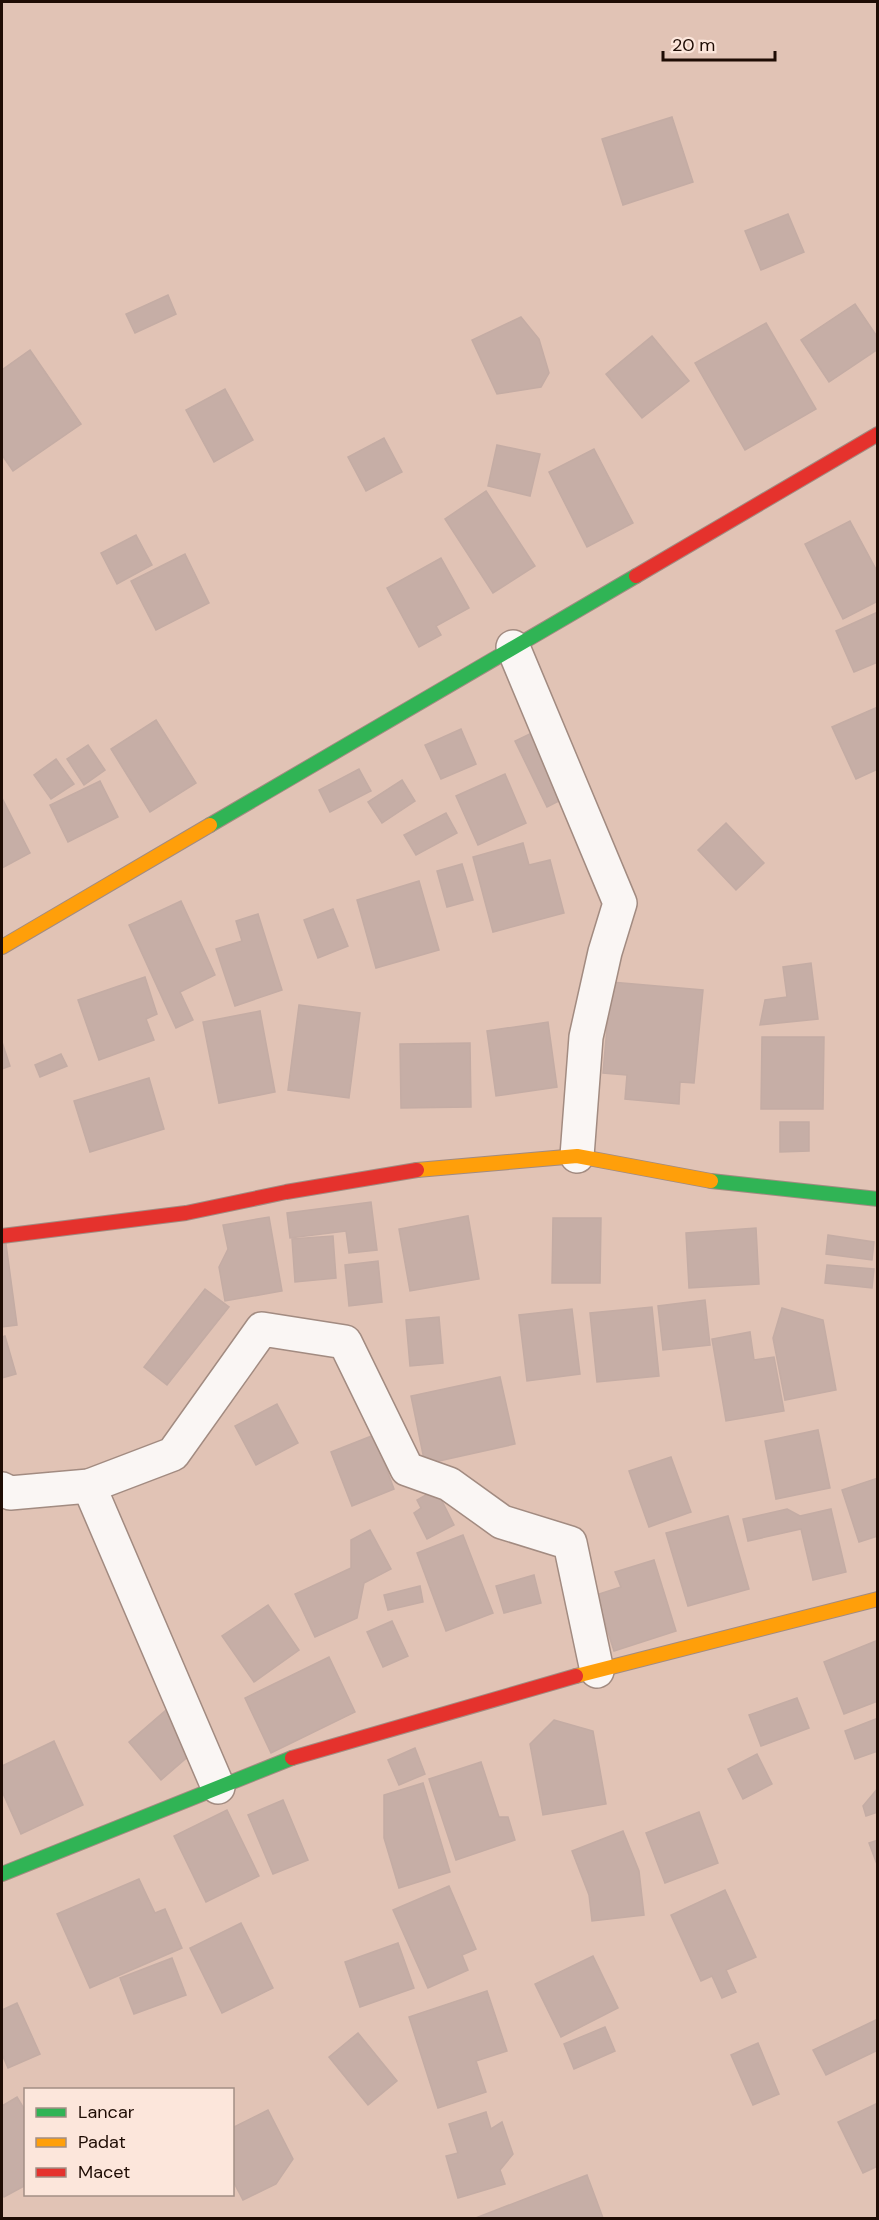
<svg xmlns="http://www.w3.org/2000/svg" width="879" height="2220" viewBox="0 0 879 2220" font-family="'DM Sans',sans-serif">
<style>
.building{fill:#c6aea6;stroke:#c4aca4;stroke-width:1.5}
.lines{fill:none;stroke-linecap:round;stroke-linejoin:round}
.street-casing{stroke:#a28b81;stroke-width:36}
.fast-casing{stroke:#a28b81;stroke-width:16}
.slow-casing{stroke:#a28b81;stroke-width:16}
.jam-casing{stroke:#a28b81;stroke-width:16}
.street{stroke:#faf6f4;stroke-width:33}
.fast{stroke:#30b455;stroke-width:14}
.slow{stroke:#ff9f0a;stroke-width:14}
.jam{stroke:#e5322d;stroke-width:14}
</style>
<rect width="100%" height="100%" fill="#e1c3b5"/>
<g class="building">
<path d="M672,117L693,182L623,205L602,139Z"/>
<path d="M788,214L804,252L761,270L745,231Z"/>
<path d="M168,295L176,314L135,333L126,314Z"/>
<path d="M855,304L878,338V349L829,382L801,340Z"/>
<path d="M521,317L539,339L549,373L541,387L497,394L472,340Z"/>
<path d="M766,323L816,409L745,450L695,363Z"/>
<path d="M652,336L689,381L642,418L606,374Z"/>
<path d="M30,350L81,424L13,471L2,455V370Z"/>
<path d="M225,389L253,440L214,462L186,410Z"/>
<path d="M384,438L402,472L366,491L348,457Z"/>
<path d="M497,445L540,454L530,496L488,486Z"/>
<path d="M594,449L633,523L587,547L549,472Z"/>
<path d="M486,491L535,566L493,593L445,519Z"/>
<path d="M850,521L878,573V601L843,619L805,544Z"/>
<path d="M136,535L152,565L117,584L101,553Z"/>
<path d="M185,554L209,603L156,630L131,581Z"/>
<path d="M441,558L469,608L436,626L441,635L419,647L387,588Z"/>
<path d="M878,612V662L854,672L836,631Z"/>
<path d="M878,707V769L856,779L832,727Z"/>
<path d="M156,720L196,783L150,812L111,749Z"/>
<path d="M461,729L476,764L441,779L425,745Z"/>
<path d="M538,730L569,796L547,807L515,741Z"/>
<path d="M88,745L105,770L84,785L67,759Z"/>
<path d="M56,759L74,784L51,799L34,775Z"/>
<path d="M359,769L371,791L330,812L319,790Z"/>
<path d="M505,774L526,823L478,845L456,796Z"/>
<path d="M402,780L415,801L382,823L368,802Z"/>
<path d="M100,781L118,817L68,842L50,805Z"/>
<path d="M2,798L30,853L2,868Z"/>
<path d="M446,813L457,833L416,855L404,835Z"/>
<path d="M726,823L764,863L736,890L698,850Z"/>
<path d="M523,843L529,865L550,860L564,913L493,932L473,857Z"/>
<path d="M462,864L473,900L447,907L437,871Z"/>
<path d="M419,881L439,950L376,968L357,900Z"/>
<path d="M181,901L215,975L180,992L193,1020L176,1028L129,925Z"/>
<path d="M333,909L348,946L318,958L304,920Z"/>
<path d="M258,914L282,990L235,1006L216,949L242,941L236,921Z"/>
<path d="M811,963L818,1019L760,1025L765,1000L787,997L783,967Z"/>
<path d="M145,977L157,1014L146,1019L154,1040L99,1060L78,1000Z"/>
<path d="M611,982L703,990L694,1083L680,1082L679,1104L625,1099L627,1075L603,1073Z"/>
<path d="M299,1005L360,1013L349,1098L288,1090Z"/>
<path d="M260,1011L275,1092L219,1103L203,1022Z"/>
<path d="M548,1022L557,1087L496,1096L487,1031Z"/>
<path d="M762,1037H824L823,1109H761Z"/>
<path d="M2,1042L10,1066L2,1069Z"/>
<path d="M470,1043L471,1107L401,1108L400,1044Z"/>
<path d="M61,1054L67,1066L40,1077L35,1065Z"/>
<path d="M149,1078L164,1129L90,1152L74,1101Z"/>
<path d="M780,1122H809V1151L780,1152Z"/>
<path d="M371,1202L377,1250L349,1253L346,1231L290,1238L287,1213Z"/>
<path d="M468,1216L479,1279L410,1291L399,1229Z"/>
<path d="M269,1217L282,1291L225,1301L219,1267L228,1249L223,1225Z"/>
<path d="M553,1218H601L600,1283H552Z"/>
<path d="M756,1228L759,1284L689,1288L686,1233Z"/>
<path d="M828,1235L874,1242L872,1260L826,1254Z"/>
<path d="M333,1236L336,1278L295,1282L292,1239Z"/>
<path d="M6,1244L17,1325L2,1327V1245Z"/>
<path d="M378,1261L382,1302L349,1306L345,1265Z"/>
<path d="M827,1265L874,1269L872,1288L825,1283Z"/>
<path d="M205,1289L229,1307L167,1385L144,1367Z"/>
<path d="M705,1300L710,1345L663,1350L658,1306Z"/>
<path d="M652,1307L659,1376L597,1382L590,1313Z"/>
<path d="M782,1308L823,1320L836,1390L785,1400L773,1338Z"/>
<path d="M572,1309L580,1374L527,1381L519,1315Z"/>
<path d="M439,1317L443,1363L410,1366L406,1320Z"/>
<path d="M750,1332L754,1360L774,1357L784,1411L726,1421L712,1339Z"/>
<path d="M5,1336L16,1374L2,1378V1337Z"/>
<path d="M500,1377L515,1444L425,1464L411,1396Z"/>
<path d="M277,1404L298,1443L256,1465L235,1426Z"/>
<path d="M818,1430L830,1488L776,1499L765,1441Z"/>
<path d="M374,1435L394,1489L352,1506L331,1452Z"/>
<path d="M671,1457L691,1512L649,1527L629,1471Z"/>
<path d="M878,1478V1536L859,1542L842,1490Z"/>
<path d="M436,1489L454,1525L427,1539L414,1513L421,1508L417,1500Z"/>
<path d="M787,1509L800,1516L831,1509L846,1572L813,1580L801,1529L748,1541L743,1519Z"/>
<path d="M728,1516L749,1589L688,1606L666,1533Z"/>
<path d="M370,1530L391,1569L364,1583L357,1618L315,1637L295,1594L351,1568V1540Z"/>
<path d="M463,1535L493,1613L446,1631L417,1553Z"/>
<path d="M654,1560L676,1631L614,1651L596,1595L621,1587L615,1572Z"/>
<path d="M534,1575L541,1603L504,1613L496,1586Z"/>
<path d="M420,1586L423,1602L388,1610L384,1595Z"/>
<path d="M268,1605L299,1650L254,1682L222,1636Z"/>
<path d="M392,1621L408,1656L383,1667L367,1632Z"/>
<path d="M878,1640V1701L844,1714L824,1662Z"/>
<path d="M329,1657L355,1712L271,1753L245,1698Z"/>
<path d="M797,1698L809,1728L761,1746L749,1715Z"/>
<path d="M166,1710L198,1748L161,1780L129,1742Z"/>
<path d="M878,1718V1751L855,1759L845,1731Z"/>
<path d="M554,1720L593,1731L606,1804L543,1815L530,1744Z"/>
<path d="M54,1741L83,1805L21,1834L2,1791V1766Z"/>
<path d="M415,1748L425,1774L399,1785L388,1760Z"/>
<path d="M757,1754L772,1784L743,1799L728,1769Z"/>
<path d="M481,1762L499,1817H508L515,1840L456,1860L429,1779Z"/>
<path d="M423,1783L450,1872L399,1888L384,1838V1795Z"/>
<path d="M878,1788V1812L866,1816L863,1806Z"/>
<path d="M283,1800L308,1860L273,1874L248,1815Z"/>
<path d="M227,1810L259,1876L206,1902L174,1836Z"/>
<path d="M699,1812L718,1863L665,1883L646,1833Z"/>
<path d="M623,1831L639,1871L644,1915L592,1921L589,1895L572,1851Z"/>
<path d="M878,1840V1867L869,1843Z"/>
<path d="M139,1879L155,1913L165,1909L182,1948L90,1988L57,1914Z"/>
<path d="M449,1886L476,1949L462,1955L468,1970L428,1988L393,1910Z"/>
<path d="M725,1890L756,1957L726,1970L736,1992L722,1998L712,1976L701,1981L671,1915Z"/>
<path d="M241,1923L273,1988L222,2013L190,1948Z"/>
<path d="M398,1943L414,1988L360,2007L345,1962Z"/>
<path d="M593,1956L618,2008L561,2037L535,1984Z"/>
<path d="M172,1958L186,1995L134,2014L120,1978Z"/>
<path d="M487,1991L507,2051L476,2061L486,2092L438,2108L409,2017Z"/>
<path d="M17,2003L40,2054L8,2068L2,2054V2010Z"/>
<path d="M878,2019V2050L826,2075L813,2050Z"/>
<path d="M605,2027L615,2051L574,2069L564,2044Z"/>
<path d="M358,2033L397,2081L368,2105L329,2057Z"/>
<path d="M758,2043L779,2094L753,2105L731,2055Z"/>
<path d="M17,2097L26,2112V2185L4,2197L2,2193V2106Z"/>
<path d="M878,2103V2166L863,2173L838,2122Z"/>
<path d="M268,2110L293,2159L276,2184L243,2200L232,2179V2128Z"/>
<path d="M486,2112L491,2129L502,2122L513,2154L500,2170L505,2184L458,2198L446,2156L458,2153L449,2124Z"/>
<path d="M587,2175L603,2218H480L478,2217Z"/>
</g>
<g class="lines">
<g class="street-casing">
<g id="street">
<path d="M513,647L620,903L605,952L586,1037L577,1156"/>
<path d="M89,1486L218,1787"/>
<path d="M2,1489L10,1493L89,1486L173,1454L262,1329L345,1342L407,1469L449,1484L502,1522L570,1543L597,1671"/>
</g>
</g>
<g class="fast-casing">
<g id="fast">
<path d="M210,825L636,576"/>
<path d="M711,1181L878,1199"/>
<path d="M2,1874L292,1758"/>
</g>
</g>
<g class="slow-casing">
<g id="slow">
<path d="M2,947L210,825"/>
<path d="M417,1170L577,1156L711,1181"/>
<path d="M576,1676L878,1599"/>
</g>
</g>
<g class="jam-casing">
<g id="jam">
<path d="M636,576L878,434"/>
<path d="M2,1236L186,1213L286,1192L417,1170"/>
<path d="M292,1758L576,1676"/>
</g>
</g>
<use href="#street" class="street"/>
<use href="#fast" class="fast"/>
<use href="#slow" class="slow"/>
<use href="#jam" class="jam"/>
</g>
<rect width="879" height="2220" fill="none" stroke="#1e0c04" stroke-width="6"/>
<rect x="24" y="2088" width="210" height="108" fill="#fce6db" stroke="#a38f85" stroke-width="1.5"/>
<rect x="36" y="2108" width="30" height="9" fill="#30b455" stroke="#a38f85" stroke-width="1.5"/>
<text x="78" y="2118" font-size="18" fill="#1e0c04">Lancar</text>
<rect x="36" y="2138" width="30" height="9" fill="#ff9f0a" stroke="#a38f85" stroke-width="1.5"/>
<text x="78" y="2148" font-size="18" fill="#1e0c04">Padat</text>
<rect x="36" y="2168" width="30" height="9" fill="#e5322d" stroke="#a38f85" stroke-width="1.5"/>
<text x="78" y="2178" font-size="18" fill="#1e0c04">Macet</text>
<path d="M663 51v9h112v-9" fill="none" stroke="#1e0c04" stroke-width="3"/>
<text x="672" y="51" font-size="18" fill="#1e0c04" stroke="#fce6db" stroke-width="4.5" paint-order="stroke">20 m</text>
</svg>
